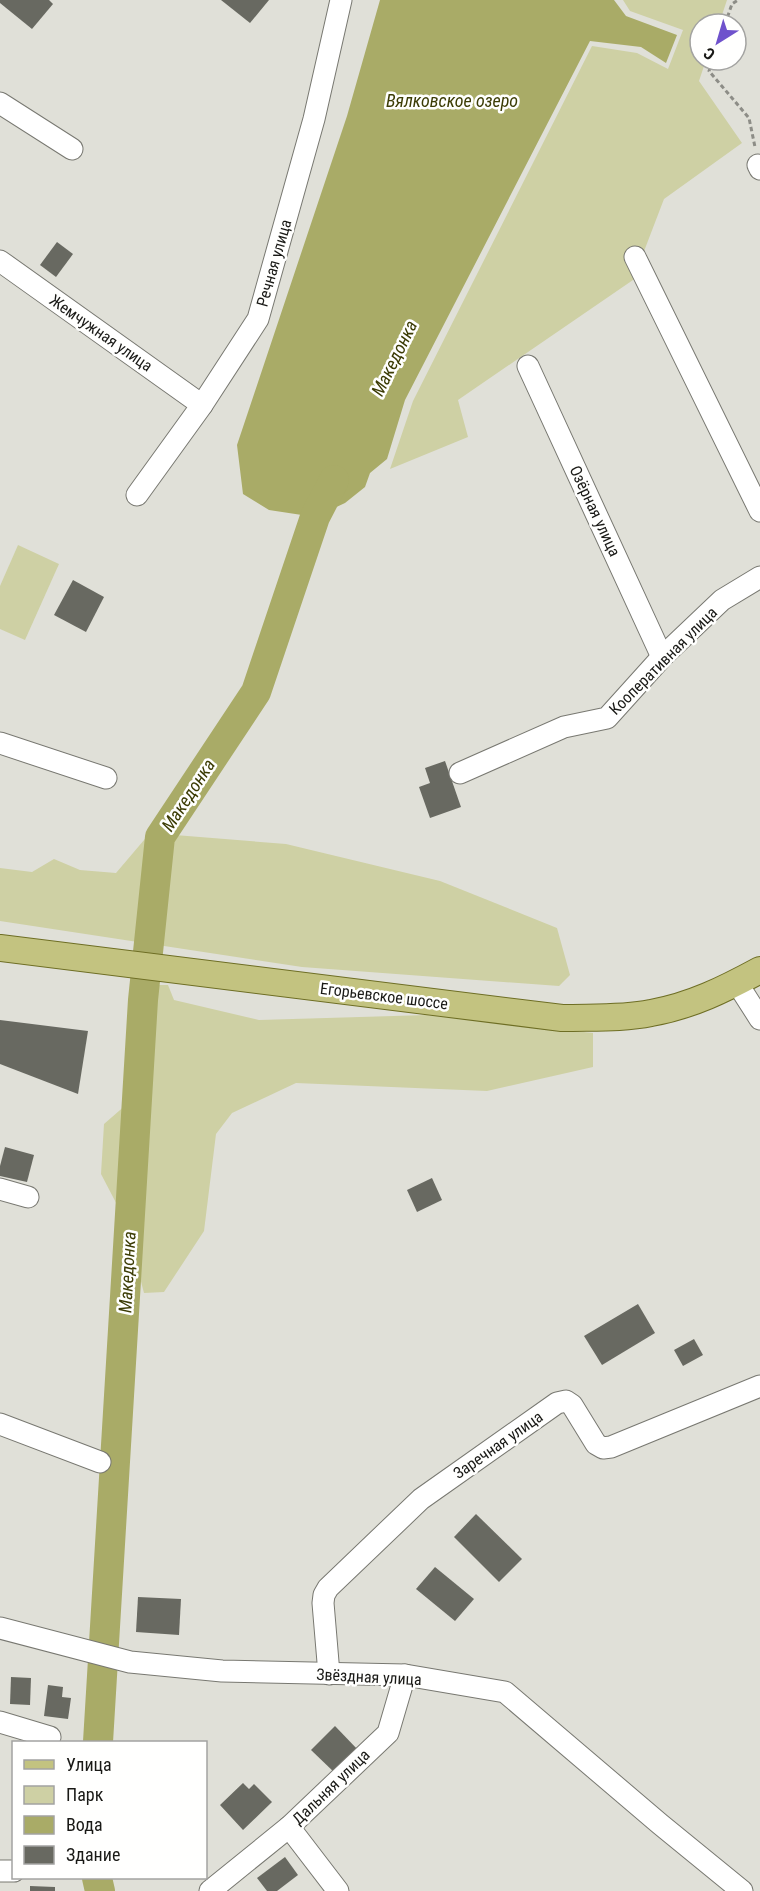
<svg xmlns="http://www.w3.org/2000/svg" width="760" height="1891" viewBox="0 0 760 1891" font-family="'Roboto Condensed',sans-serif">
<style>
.green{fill:#ced0a4}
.water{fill:#a9ab67}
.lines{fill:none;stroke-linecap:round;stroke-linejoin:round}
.river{stroke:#a9ab67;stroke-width:30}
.building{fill:#686961}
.minor-casing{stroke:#787871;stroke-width:23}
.major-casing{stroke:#6e6e24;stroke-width:28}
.path{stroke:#8d8d87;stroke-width:3;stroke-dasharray:4.5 3;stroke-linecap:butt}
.minor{stroke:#fff;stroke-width:21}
.major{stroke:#c3c380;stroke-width:26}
.labels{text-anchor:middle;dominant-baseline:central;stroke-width:5;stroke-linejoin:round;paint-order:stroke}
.street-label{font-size:16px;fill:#191916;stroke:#fffffe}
.water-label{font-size:18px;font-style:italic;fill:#3c3c05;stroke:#fffffe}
</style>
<rect width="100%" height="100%" fill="#e0e0d8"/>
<g class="green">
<path d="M623,0H727L719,24H700V60H706L699,81L742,143L664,199L633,280L458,400L468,437L390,469L413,401L592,46L637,53L668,69L683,30L630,11Z"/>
<path d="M18,545L59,564L25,640L0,629V586Z"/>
<path d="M150,833L286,844L440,881L557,928L570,975L559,986L302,967L0,921V868L32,872L54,859L80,870L116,873Z"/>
<path d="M154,985H168L174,1000L259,1020L427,1015L593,1033V1067L487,1091L296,1083L232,1113L216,1134L204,1231L164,1292L144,1293L125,1220L101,1174L104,1124L150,1084Z"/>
</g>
<path class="water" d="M380,0H614L626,16L677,35L666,63L641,47L590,41L405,400L387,459L370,473L365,487L345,503L315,517L269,510L243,494L237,445L347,116Z"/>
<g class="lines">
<g class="river">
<path d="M98,1742L143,1000L160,837L256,692L315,517L334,480"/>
<path d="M97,1878L100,1891"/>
</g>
</g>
<g class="building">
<path d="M0,0H49L53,4L32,29L0,3Z"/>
<path d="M221,0H269L250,23Z"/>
<path d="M57,242L73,254L56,277L40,265Z"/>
<path d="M73,580L104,597L86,632L54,615Z"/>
<path d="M445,761L461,807L430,818L419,787L430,783L425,768Z"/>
<path d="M0,1020L88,1031L78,1094L0,1064Z"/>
<path d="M5,1147L34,1155L27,1182L0,1176V1166Z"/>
<path d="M432,1178L442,1200L417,1212L407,1190Z"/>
<path d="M638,1304L655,1333L602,1365L584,1336Z"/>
<path d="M694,1339L703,1355L683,1366L674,1350Z"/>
<path d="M476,1514L522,1559L499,1582L454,1537Z"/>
<path d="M435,1567L474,1599L455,1621L416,1589Z"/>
<path d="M138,1597L181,1599L179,1635L136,1632Z"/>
<path d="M11,1677L31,1678L30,1705L10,1704Z"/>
<path d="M48,1685L63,1687L62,1697L71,1698L68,1719L44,1716Z"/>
<path d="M335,1726L359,1751L336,1774L311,1750Z"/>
<path d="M243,1783L249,1789L254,1784L272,1802L243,1830L220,1805Z"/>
<path d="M285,1857L298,1875L277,1891H267L257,1878Z"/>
<path d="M30,1886L55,1887V1891H30Z"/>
</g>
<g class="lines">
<g class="minor-casing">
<g id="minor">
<path d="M0,103L72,149"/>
<path d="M758,165L760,169"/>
<path d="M635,257L760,511"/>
<path d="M0,261L202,405"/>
<path d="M528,366L662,657"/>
<path d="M137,495L202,405L258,319L314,119L341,0"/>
<path d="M0,743L106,778"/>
<path d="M460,773L564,727L607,718L662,657L722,600L760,577"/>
<path d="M737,983L760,1019"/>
<path d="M0,1189L28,1197"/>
<path d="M0,1424L100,1462"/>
<path d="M0,1628L130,1662L222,1671L405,1675L505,1692L660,1824L742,1891"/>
<path d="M329,1674L323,1603L324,1595L328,1588L421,1499L557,1403L566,1401L572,1405L596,1444L603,1448L611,1447L760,1386"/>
<path d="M0,1722L50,1737"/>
<path d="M289,1827L338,1891"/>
<path d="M0,1871H14"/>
<path d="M210,1891L289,1827L388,1733L405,1675"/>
</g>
</g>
<g class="major-casing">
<path id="major" d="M0,948L562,1018C592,1017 622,1019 651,1013C691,1006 725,989 760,970"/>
</g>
<g class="path">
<path d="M725,24L732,4L738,0"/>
<path d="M713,60L709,71L749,118L755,147"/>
</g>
<use href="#minor" class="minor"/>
<use href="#major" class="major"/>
</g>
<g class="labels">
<g class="street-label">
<text transform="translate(274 263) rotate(-74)">Речная улица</text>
<text transform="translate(101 333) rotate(35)">Жемчужная улица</text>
<text transform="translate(595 511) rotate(65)">Озёрная улица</text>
<text transform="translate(663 661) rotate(-45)">Кооперативная улица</text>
<text transform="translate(384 996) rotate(7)">Егорьевское шоссе</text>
<text transform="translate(498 1445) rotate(-35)">Заречная улица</text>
<text transform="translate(369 1677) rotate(3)">Звёздная улица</text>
<text transform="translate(331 1787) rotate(-44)">Дальняя улица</text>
</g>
<g class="water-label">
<text x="452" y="100">Вялковское озеро</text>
<text transform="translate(394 358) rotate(-64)">Македонка</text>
<text transform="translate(188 795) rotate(-57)">Македонка</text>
<text transform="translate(127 1272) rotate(-87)">Македонка</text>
</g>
</g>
<rect x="12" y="1741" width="195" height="138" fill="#fffffe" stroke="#a3a3a1" stroke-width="1.5"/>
<rect x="24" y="1760" width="30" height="9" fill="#c3c380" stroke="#a3a3a1" stroke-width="1.5"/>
<text x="66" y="1771" font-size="18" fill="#191916">Улица</text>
<rect x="24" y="1786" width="30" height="18" fill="#ced0a4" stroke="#a3a3a1" stroke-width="1.5"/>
<text x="66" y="1801" font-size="18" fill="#191916">Парк</text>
<rect x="24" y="1816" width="30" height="18" fill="#a9ab67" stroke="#a3a3a1" stroke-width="1.5"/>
<text x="66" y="1831" font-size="18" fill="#191916">Вода</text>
<rect x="24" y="1846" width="30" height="18" fill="#686961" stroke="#a3a3a1" stroke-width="1.5"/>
<text x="66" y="1861" font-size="18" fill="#191916">Здание</text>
<g transform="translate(718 42) rotate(217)"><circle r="28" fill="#fffffe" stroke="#a3a3a1" stroke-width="1.5"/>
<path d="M0-4.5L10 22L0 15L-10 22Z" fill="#6f52cc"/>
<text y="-9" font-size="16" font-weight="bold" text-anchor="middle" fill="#191916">С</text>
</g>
</svg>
